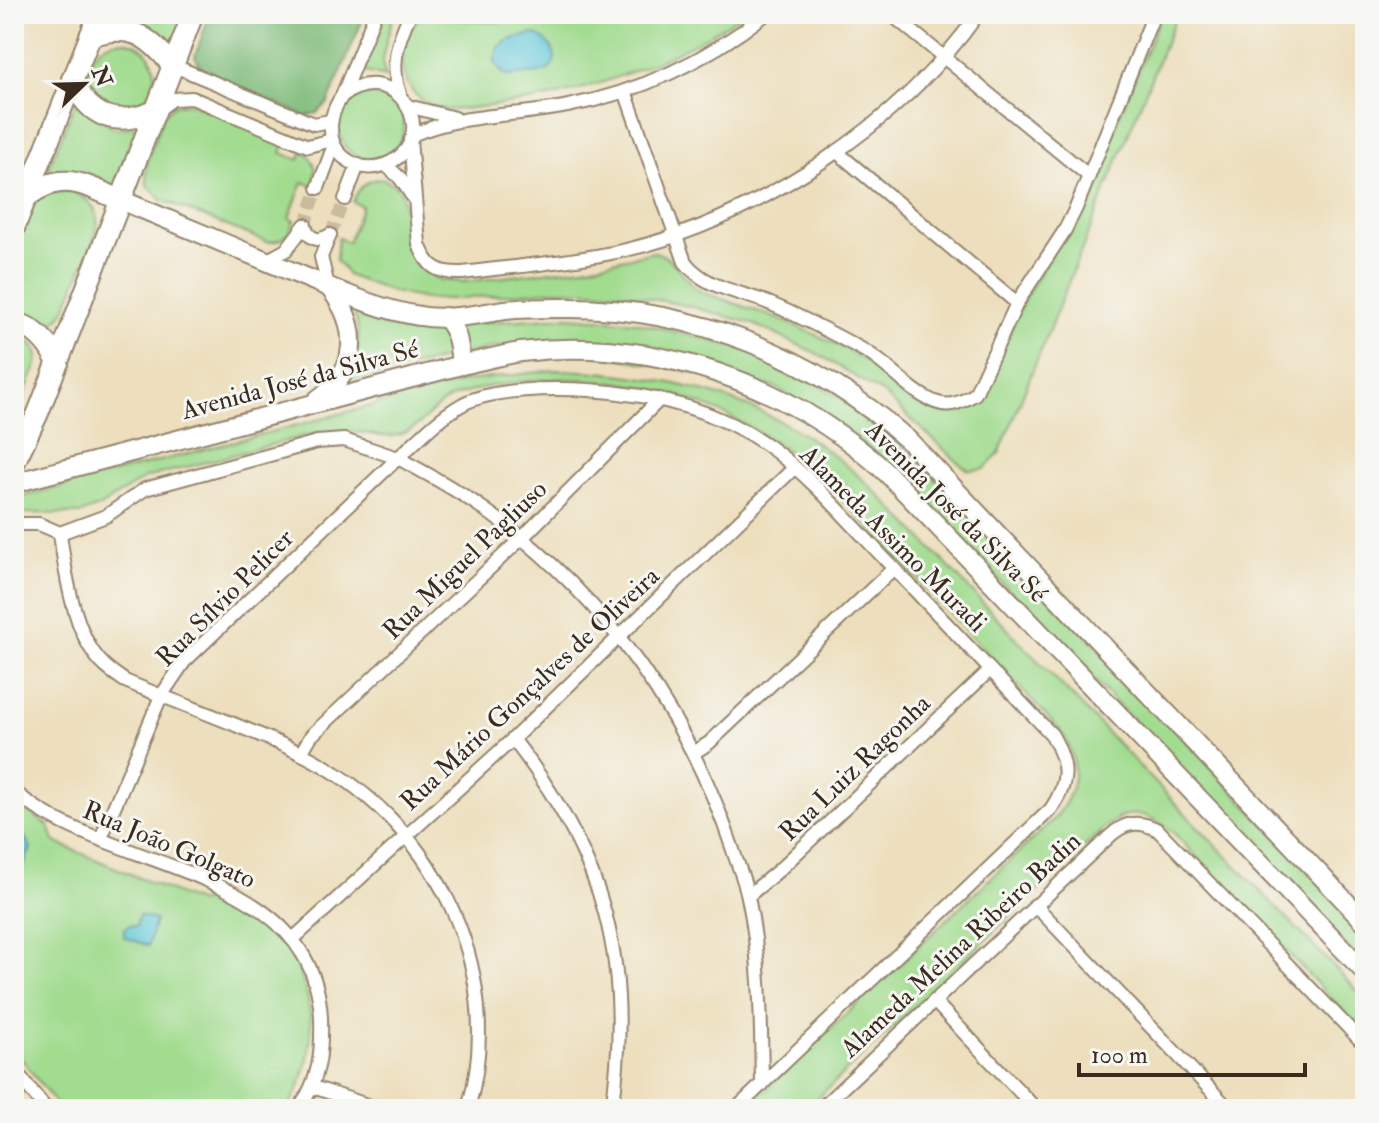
<svg xmlns="http://www.w3.org/2000/svg" width="1379" height="1123" viewBox="0 0 1379 1123" font-family="'IM FELL Double Pica',serif">
<style>
.green{fill:#a1dc8f;stroke:#6e8356;stroke-width:2}
.forest{fill:#80bc7a;stroke:#5e734c;stroke-width:2}
.water{fill:#5dc7d8;stroke:#4c787b;stroke-width:2}
.lines{fill:none;stroke-linecap:round;stroke-linejoin:round}
.street-tunnel{stroke:#c9bb9d;stroke-width:12;stroke-dasharray:12 6;stroke-linecap:butt}
.street-casing{stroke:#94846e;stroke-width:16}
.secondary-casing{stroke:#94846e;stroke-width:22}
.primary-casing{stroke:#94846e;stroke-width:24}
.street{stroke:#fff;stroke-width:12}
.secondary{stroke:#fff;stroke-width:18}
.primary{stroke:#fff;stroke-width:20}
.labels{text-anchor:middle;dominant-baseline:central;stroke-width:6;stroke-linejoin:round;paint-order:stroke}
.street-label{font-size:26px;fill:#3b2a1e;stroke:#f6f6f2}
</style>
<rect width="100%" height="100%" fill="#f6f6f2"/>
<filter id="ink" filterUnits="userSpaceOnUse"><feTurbulence type="fractalNoise" baseFrequency=".0125" numOctaves="2"/><feDisplacementMap in="SourceGraphic" scale="16" xChannelSelector="R" yChannelSelector="G"/><feConvolveMatrix kernelMatrix="1 2 1 2 8 2 1 2 1" color-interpolation-filters="sRGB"/></filter>
<filter id="wash" filterUnits="userSpaceOnUse"><feTurbulence type="fractalNoise" baseFrequency=".006" numOctaves="4" result="noise"/><feDisplacementMap in="SourceGraphic" scale="32" xChannelSelector="R" yChannelSelector="G"/><feGaussianBlur stdDeviation="1.8" result="paint"/><feColorMatrix in="noise" values="0 0 0 0 0 0 0 0 0 0 0 0 0 0 0 0 0 1.4 0 .05"/><feComposite in="paint" operator="in"/></filter>
<g filter="url(#wash)">
<rect width="100%" height="100%" fill="#eddfbd"/>
<g class="green">
<path d="M109,14H186L170,53L105,25Z"/>
<path d="M380,14L393,15C390,36 377,56 386,77L366,72L354,75Z"/>
<path d="M547,14H743C685,53 624,79 557,95C523,104 487,106 452,110C403,108 387,55 418,19L431,17L498,22Z"/>
<path d="M1161,14H1177L999,454L984,469L969,470L961,465L885,395L818,354L751,323L689,306L617,292L556,290L458,299H425L393,292L349,276L336,260L338,238L348,242L362,206L353,202C358,187 367,178 384,179L399,188L402,195L412,256L423,271L440,280L464,282L584,267L654,252C676,256 683,281 701,292C755,310 807,327 856,355C883,371 907,391 932,410C952,416 972,412 984,394L1022,303L1090,188Z"/>
<circle cx="121" cy="75" r="34"/>
<circle cx="371" cy="126" r="33"/>
<path d="M76,101L114,128L140,126L115,189L46,175Z"/>
<path d="M183,103L192,104L285,142L281,153L299,160L303,151C316,160 318,171 313,186L303,182L289,218L294,221C289,234 283,242 267,242L162,200L147,185L146,166L163,115L175,105Z"/>
<path d="M72,191C92,200 101,212 96,234L64,312L55,322L39,323L14,313V250L30,210L36,201L51,192Z"/>
<path d="M352,306L379,316L424,326L568,317L636,322L742,348L806,376L858,410L904,447L1005,549L1365,931V965L892,467L844,428L775,387L536,343L494,347L347,382C359,352 363,338 352,306Z"/>
<path d="M14,333C57,352 30,369 23,400C21,406 23,413 22,419C21,424 16,431 14,436Z"/>
<path d="M555,370C640,372 724,388 798,431C849,461 889,504 929,546C960,579 990,611 1021,643C1135,762 1250,881 1365,999V1034L1174,833C1147,812 1130,805 1102,830L806,1109H745L1054,819C1078,791 1081,762 1061,731L823,480C728,391 584,355 458,395C434,402 423,429 398,435C384,439 370,433 357,432C344,430 332,431 320,432L145,478L99,507L80,514L14,513V499L466,381Z"/>
<path d="M14,803L49,826L54,841L59,844L199,903L216,896C236,907 257,917 273,933C319,980 322,1054 287,1109H60L14,1049Z"/>
</g>
<path class="forest" d="M210,14H365L328,103L317,113L305,116L203,73L195,56Z"/>
<g class="water">
<path d="M533,34C549,37 565,60 546,71C539,75 534,73 527,74C510,75 505,82 495,62C496,38 514,39 533,34Z"/>
<path d="M14,836H24L31,848L20,873L14,878Z"/>
<path d="M139,915L155,920L148,946L124,937V929L130,925L136,927Z"/>
</g>
</g>
<g filter="url(#ink)">
<g class="lines">
<g class="street-tunnel">
<path d="M305,225L318,188"/>
<path d="M330,235L345,199"/>
</g>
<g class="street-casing">
<g id="street">
<path d="M493,14H500"/>
<path d="M891,14L1089,176"/>
<path d="M172,65L314,124L330,121"/>
<path d="M625,91L685,262C707,290 741,291 771,304C804,318 834,334 865,351C890,365 909,392 935,402C950,408 962,402 975,394L1017,303L1065,230L1076,208L1154,14"/>
<path d="M400,94C390,65 397,42 410,14"/>
<path d="M342,96C396,56 442,135 391,162C379,168 366,169 355,164C325,151 326,119 342,96L375,14"/>
<path d="M408,106L455,118"/>
<path d="M158,110L173,99L192,98L308,146L332,140"/>
<path d="M412,135C461,113 516,117 568,106C641,92 707,60 766,14"/>
<path d="M410,140L419,244C427,267 438,274 463,273C517,266 572,262 626,250C757,219 901,124 978,14"/>
<path d="M837,152L1017,303"/>
<path d="M386,165L400,178L412,196"/>
<path d="M318,188L334,145"/>
<path d="M345,199L358,165"/>
<path d="M305,225C308,239 318,243 330,235"/>
<path d="M266,261L286,250L305,225"/>
<path d="M328,286L321,257L330,235"/>
<path d="M14,524H39L60,533L106,516L145,489L317,442L344,440L398,458C419,439 438,418 463,404C492,388 556,388 589,390C652,394 714,408 767,445C809,475 845,517 880,554C938,614 995,675 1052,735C1068,764 1070,781 1051,809L736,1109"/>
<path d="M60,533C65,572 74,637 104,665C110,671 118,676 125,681C182,705 245,726 300,753C431,816 509,967 468,1109"/>
<path d="M513,739C604,856 634,962 612,1109"/>
<path d="M695,752L709,743L894,568"/>
<path d="M301,753L311,736L522,538L660,399"/>
<path d="M14,791C104,872 313,863 321,1017C322,1054 320,1078 299,1109"/>
<path d="M101,838L161,696L184,662L398,458C431,476 463,493 492,515C606,598 689,717 733,850C738,866 745,881 748,897C761,957 761,1023 762,1085"/>
<path d="M748,896L779,870L990,670"/>
<path d="M1035,905L1229,1109"/>
<path d="M293,939L513,739L794,468"/>
<path d="M934,1001L1036,1109"/>
<path d="M14,1069L46,1109"/>
<path d="M313,1087L379,1109"/>
<path d="M820,1109L1110,836C1125,822 1139,820 1158,830L1365,1045"/>
</g>
</g>
<g class="secondary-casing">
<g id="secondary">
<path d="M121,200C180,225 240,250 300,275C339,291 379,310 420,316C448,321 477,314 505,310C524,308 546,308 565,308C693,307 814,356 908,440L1365,922"/>
<path d="M445,317C459,333 459,345 461,365"/>
<path d="M317,400C360,370 360,327 330,288"/>
<path d="M14,483L461,365C480,361 501,355 521,352C654,336 789,383 887,473L1365,972"/>
</g>
</g>
<g class="primary-casing">
<g id="primary">
<path d="M90,36C129,23 147,34 172,65"/>
<path d="M72,79C89,119 117,127 155,111"/>
<path d="M24,199C61,169 82,184 121,200"/>
<path d="M14,228L99,14"/>
<path d="M14,322C36,328 49,343 58,363"/>
<path d="M14,463L38,413L193,14"/>
</g>
</g>
<use href="#street" class="street"/>
<use href="#secondary" class="secondary"/>
<use href="#primary" class="primary"/>
</g>
</g>
<g class="labels">
<g class="street-label">
<text transform="translate(300 380) rotate(-15)">Avenida José da Silva Sé</text>
<text transform="translate(956 512) rotate(45)">Avenida José da Silva Sé</text>
<text transform="translate(893 539) rotate(45)">Alameda Assimo Muradi</text>
<text transform="translate(465 560) rotate(-44)">Rua Miguel Pagliuso</text>
<text transform="translate(225 598) rotate(-45)">Rua Sílvio Pelicer</text>
<text transform="translate(530 689) rotate(-43)">Rua Mário Gonçalves de Oliveira</text>
<text transform="translate(855 768) rotate(-44)">Rua Luiz Ragonha</text>
<text transform="translate(169 845) rotate(23)">Rua João Golgato</text>
<text transform="translate(961 945) rotate(-43)">Alameda Melina Ribeiro Badin</text>
</g>
</g>
<rect width="1379" height="1123" fill="none" stroke="#f6f6f2" stroke-width="48"/>
<g transform="translate(84 84) rotate(67)" stroke="#f6f6f2" stroke-width="6" paint-order="stroke">
<path d="M0-6L14 30L0 20L-14 30Z" fill="#3b2a1e"/>
<text y="-12" font-size="22" font-weight="bold" text-anchor="middle" fill="#3b2a1e">N</text>
</g>
<path d="M1079 1063v12h226v-12" fill="none" stroke="#3b2a1e" stroke-width="4"/>
<text x="1091" y="1063" font-size="24" fill="#3b2a1e" stroke="#f6f6f2" stroke-width="6" paint-order="stroke">100 m</text>
</svg>
